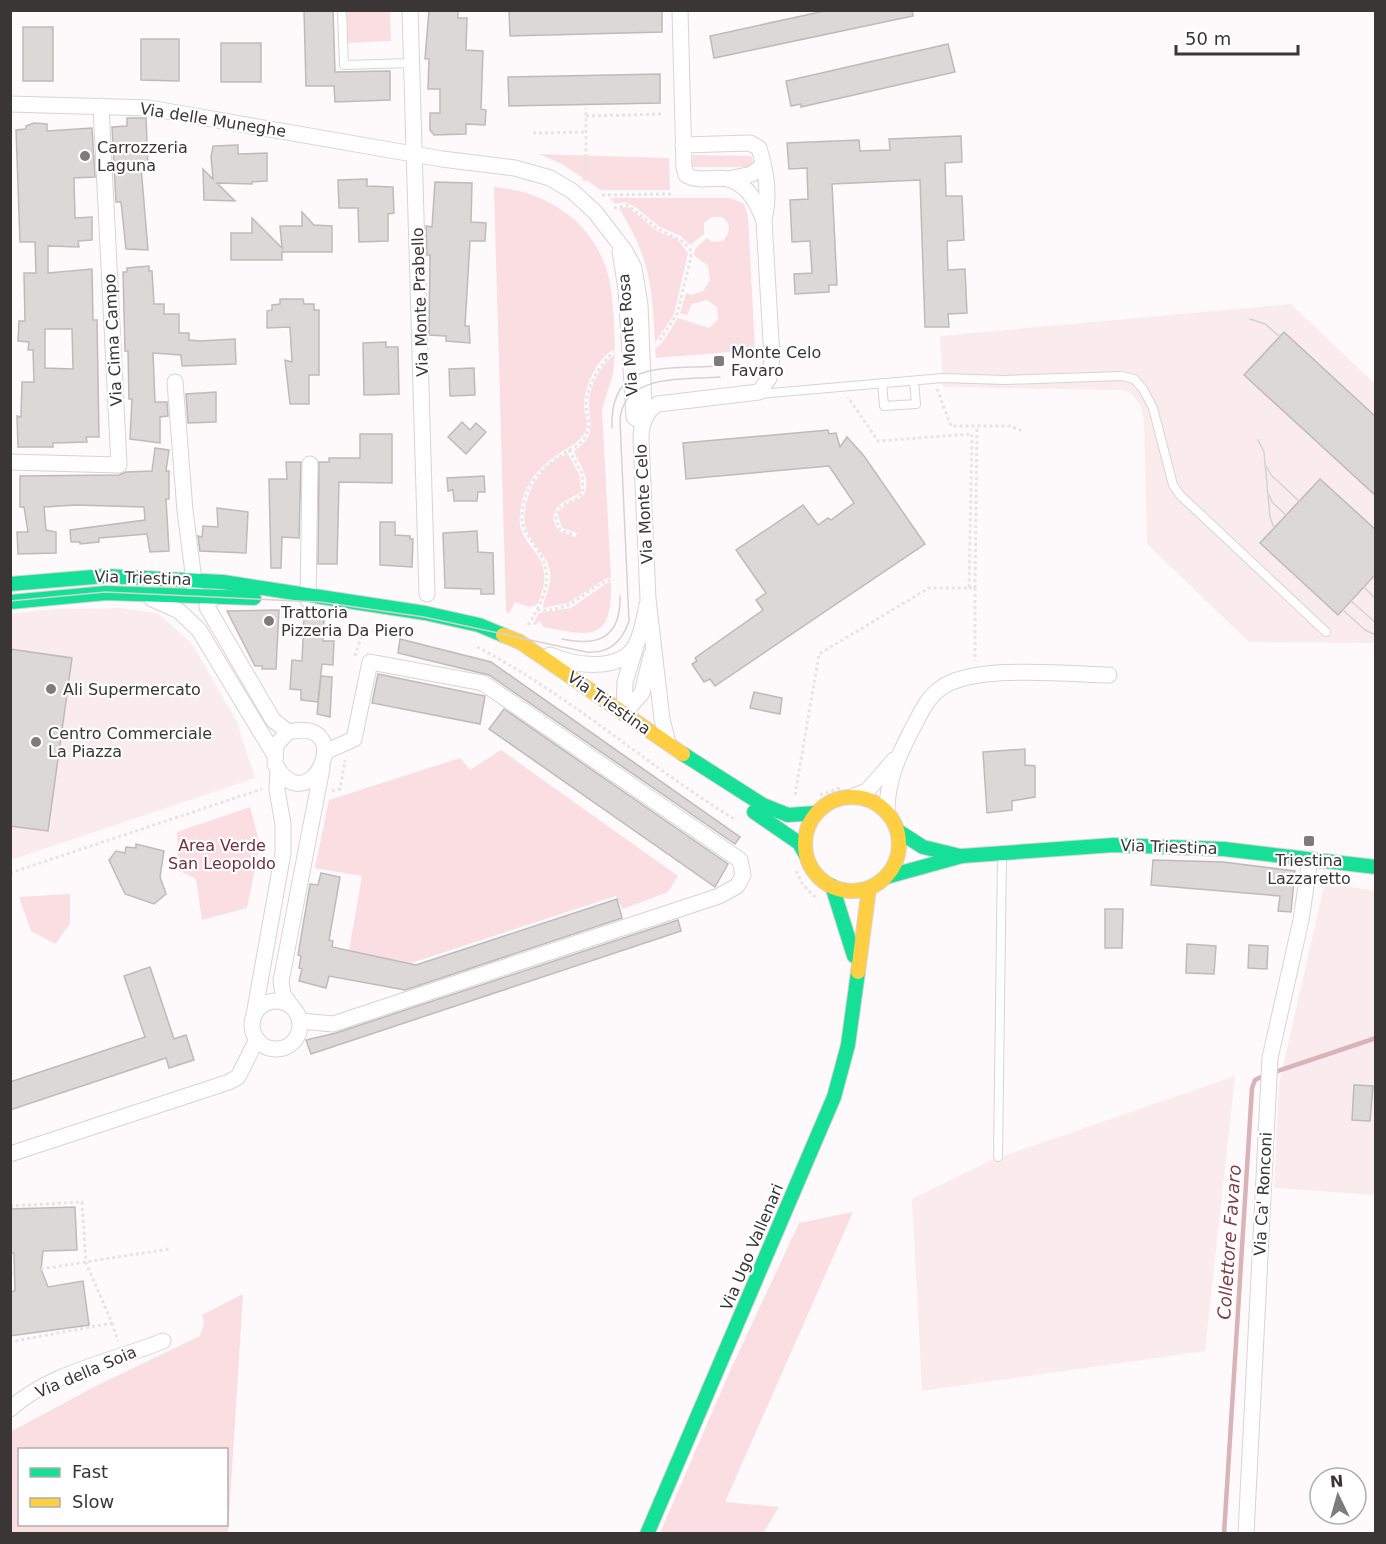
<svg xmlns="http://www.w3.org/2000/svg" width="1386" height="1544" font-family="'DejaVu Sans',sans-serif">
	<rect width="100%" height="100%" fill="#fef9fa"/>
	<g fill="#faecee">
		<polygon points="1291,304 1375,384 1375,643 1249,642 1147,544 1144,421 1141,407 1132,394 1124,390 943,387 940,336"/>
		<polygon points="122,608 159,614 192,644 237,722 255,778 11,860 10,614 54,609"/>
		<polygon points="1325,882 1375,891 1375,1195 1274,1188 1279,1084"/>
		<polygon points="1235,1076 1205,1351 922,1391 912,1199 989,1161"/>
	</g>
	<g fill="#fbdee1" fill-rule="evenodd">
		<polygon points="347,11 390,11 391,41 348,43"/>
		<polygon points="539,154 669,158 670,190 601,190 562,164"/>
		<polygon points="693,155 751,156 753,161 751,167 692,167"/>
		<path d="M494 187C548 191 597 224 609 279 614 302 614 326 615 349 598 357 585 384 584 403 583 415 591 422 584 434 579 442 571 446 563 451 539 466 523 484 520 513 515 553 562 550 537 605L529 607 515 602 509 614 506 611Z"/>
		<path d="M610 198H731L744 204 748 216 755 350 656 358 655 349 662 343 678 318 709 328 718 320 717 307 707 300 692 304 687 315 680 313 686 293 691 295 703 291 710 280 708 266 694 255 695 249 707 238 712 242 723 241C730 233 732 224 722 217H712L704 223V234L690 245 681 236 660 227 634 206 625 202 615 204Z"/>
		<path d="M628 207 657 231 678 240 688 253 674 314 655 343C652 284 650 259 619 208Z"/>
		<path d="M615 354 613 374 602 409 611 578 605 579 568 603 543 608C544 596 552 586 550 572 548 554 531 545 526 528 518 501 542 460 568 454L579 474 581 492 557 506 553 519 558 531 575 537 577 533 562 528 558 515C565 493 595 509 584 472 582 465 576 458 574 451 596 436 590 427 589 405 588 388 602 363 615 354Z"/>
		<path d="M607 583H611C612 643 591 636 543 627L540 621 536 625 533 624 539 613 571 608Z"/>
		<polygon points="501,750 678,876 668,892 623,909 616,896 411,963 349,951 362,876 315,868 329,800 460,758 470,770"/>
		<polygon points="250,807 260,845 247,908 202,920 196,879 178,870 177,832"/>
		<polygon points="70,894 70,924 55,944 31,931 19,897"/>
		<polygon points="853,1212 725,1502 779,1507 763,1533 660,1533 730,1371 799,1223"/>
		<path d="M243 1294 228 1533H11L12 1431 96 1386 200 1336 204 1323 202 1315ZM20 1450H226V1524H20Z"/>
	</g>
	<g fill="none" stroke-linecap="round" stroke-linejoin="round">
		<polyline stroke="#d9b3b8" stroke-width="4.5" points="1224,1534 1252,1088 1255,1080 1263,1076 1376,1038"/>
	</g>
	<g fill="#dcd8d8" stroke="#bebabb" stroke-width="1.5" fill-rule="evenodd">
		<polygon points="304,10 333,10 335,72 390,71 390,100 335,102 334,86 306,86"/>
		<polygon points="429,10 458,10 458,18 467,18 466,50 483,51 481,109 486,110 485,125 466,124 466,134 434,135 430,130 430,113 440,113 440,89 428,89 429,59 425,59"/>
		<polygon points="509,10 662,10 662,32 510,36"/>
		<polygon points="829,10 912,10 913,16 714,58 710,36"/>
		<rect x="23" y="27" width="30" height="54"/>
		<polygon points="141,39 179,39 179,81 141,80"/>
		<rect x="221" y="43" width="40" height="39"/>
		<polygon points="948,44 955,72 801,107 801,104 791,106 786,81"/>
		<polygon points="660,74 660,103 509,106 508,77"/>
		<polygon points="127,118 146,118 148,167 141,167 148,250 126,249 121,202 116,202 112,127 127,126"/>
		<path d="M34 123 47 124V131L92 128 95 177 74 178 75 218 92 217V240L78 241 79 247 48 246V273L92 269 93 320H97L99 437H86L87 442 53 443V447H18L17 416 21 417 22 382H34L33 350H28L29 342 18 341 19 321H25L24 273H36L35 242H20L16 130 26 129V126ZM45 329H72L73 369 45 368Z"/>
		<polygon points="961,136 962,162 945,163 946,196 962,196 964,240 947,241 948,270 965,269 967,313 948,314 949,327 925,327 920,180 832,184 837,285 829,285 829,292 795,294 794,274 812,273 810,241 792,242 790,200 808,199 807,168 789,169 787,143 859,140 860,151 890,150 889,139"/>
		<polygon points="238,145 238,154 267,153 267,181 252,182 252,184 217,183 235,201 204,200 203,169 213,179 211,157 213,146"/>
		<polygon points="367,179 367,186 393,187 394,213 388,214 388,241 359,242 358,208 339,208 338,180"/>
		<polygon points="435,182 472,183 471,222 486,223 485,241 470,241 465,326 469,326 470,343 446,341 446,336 429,335 430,255 427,255 426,226 432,227"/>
		<polygon points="302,212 314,225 332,226 332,252 282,252 282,260 231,260 231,233 252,233 252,218 282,248 280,226 302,226"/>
		<polygon points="149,266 149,271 152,271 154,304 164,304 164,314 179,314 179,333 189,333 189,340 200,341 235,339 236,364 182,366 181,355 153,353 155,402 167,402 168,416 160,417 160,443 130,439 132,399 129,399 128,351 125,351 123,272 127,272 127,268"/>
		<polygon points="280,299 303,299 304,304 314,304 314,310 319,310 319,375 309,375 309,404 290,404 285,360 292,362 290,327 267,328 267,311 272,310 272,305 280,304"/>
		<polygon points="1284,332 1376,417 1376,496 1244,375"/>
		<polygon points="386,342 386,347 398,347 399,394 364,395 363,343"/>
		<polygon points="474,368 475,395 450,396 449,369"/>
		<polygon points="216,392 216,422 188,423 186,394"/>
		<polygon points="462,422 470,430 476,423 486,432 466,454 448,437"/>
		<polygon points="828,430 829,434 836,433 840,447 847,437 864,456 925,544 715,686 710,679 704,682 692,664 697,661 695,658 763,610 756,600 766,593 736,550 803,505 818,525 828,518 831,520 854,503 829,466 686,479 683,443"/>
		<polygon points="360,434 392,434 392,483 339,482 337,564 318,564 319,462 329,462 329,458 360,458"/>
		<polygon points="155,448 169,450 166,471 169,471 169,499 166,499 169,551 150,552 147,534 99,538 99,542 80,544 80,542 71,542 70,530 145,520 144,507 76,505 44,507 46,530 56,532 56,553 18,554 17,532 28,532 24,507 20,507 20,476 119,475 126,472 152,471"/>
		<polygon points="286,462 301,462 299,538 282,537 281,568 271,568 269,479 287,479"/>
		<polygon points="484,476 485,492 478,492 477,501 454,501 453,490 448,491 447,478"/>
		<polygon points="1320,479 1376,530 1376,574 1338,615 1260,543"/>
		<polygon points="217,508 248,512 246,553 200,551 198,536 202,537 203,526 218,527"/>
		<polygon points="380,522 395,522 395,535 410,536 410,539 413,539 412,567 380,565"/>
		<polygon points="477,531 478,552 493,553 494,594 481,594 481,589 445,588 443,533"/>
		<polygon points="279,610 276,669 262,669 262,666 255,666 227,611"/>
		<polygon points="304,617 324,618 323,641 334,641 333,665 322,664 318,702 301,700 301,690 290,689 292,660 302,661"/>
		<polygon points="400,639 491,662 740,837 735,844 489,675 398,653"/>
		<polygon points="10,649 72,658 48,831 10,826"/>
		<polygon points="378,674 485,696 480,724 372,703"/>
		<polygon points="321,676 332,677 330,717 317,714"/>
		<polygon points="754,692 782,698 780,714 750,708"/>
		<polygon points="504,709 728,864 715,887 489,729"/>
		<polygon points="1025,749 1025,765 1035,766 1035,797 1012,801 1012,810 987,813 983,752"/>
		<polygon points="136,844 164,851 160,877 166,894 154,904 125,894 109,860 116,851 125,853 126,847 136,848"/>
		<polygon points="1153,860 1223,862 1295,871 1291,912 1278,911 1280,896 1151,885"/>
		<polygon points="321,873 340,877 329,940 333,941 332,947 416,965 617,899 622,918 405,990 329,976 326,988 299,981 302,969 299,968 301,956 298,955 310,884 318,885"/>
		<polygon points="1105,909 1123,909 1122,948 1105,948"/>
		<polygon points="678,920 681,931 311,1054 306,1040 336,1033"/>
		<polygon points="1187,944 1216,946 1214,974 1186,973"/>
		<polygon points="1249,945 1268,946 1267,969 1248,968"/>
		<polygon points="150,967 174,1039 186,1035 194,1060 169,1068 166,1058 10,1110 10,1082 145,1037 124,976"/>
		<polygon points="1354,1085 1373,1086 1370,1121 1352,1120"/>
		<polygon points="75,1207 77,1250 43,1251 41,1269 48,1287 83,1281 89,1325 10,1336 10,1292 15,1291 14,1253 10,1253 10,1209"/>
	</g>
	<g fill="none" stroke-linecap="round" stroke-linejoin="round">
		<g stroke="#d8d4d5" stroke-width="10">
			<g id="lane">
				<polyline points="342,10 344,65 410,63"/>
				<polyline points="882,383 884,406 916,404 914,381"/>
				<polyline points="758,394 943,378 1005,380 1122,376 1134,379 1143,389 1153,408 1173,485 1180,495 1326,632"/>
				<polyline points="998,1157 1002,854"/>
			</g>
		</g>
		<g stroke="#d8d4d5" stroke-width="17">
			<g id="street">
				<polyline points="410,10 427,594"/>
				<polyline points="10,104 149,108 442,159 515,168 550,178 572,191 595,212 625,251 634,268 640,305 644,408 648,412"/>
				<path d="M683 145 750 143 759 148C766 170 770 196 764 219"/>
				<polyline points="729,179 752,174 762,166"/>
				<polyline points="620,251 626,289 634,417 643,423"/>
				<polyline points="175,382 185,511 195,588"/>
				<polyline points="10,462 119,465 101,106"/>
				<path d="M214 597 208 602 207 607 273 720 288 732C360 715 309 827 275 764L276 745 288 732"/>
				<polyline points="152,599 179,611 199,630 274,754"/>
				<polyline points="308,600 310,464"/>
				<path d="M550 655C573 665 619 673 635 646 642 635 644 618 647 605"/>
				<polyline points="624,713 642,693 651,656"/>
				<polyline points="624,713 625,682 636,646"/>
				<path d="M668 743 662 719 648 599 641 439C641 425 645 411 658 404L759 392 769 378 772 358 764 221C758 204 748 184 728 179 714 176 701 183 686 175L684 167 680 10"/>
				<polyline points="854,796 867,791 894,760"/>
				<path d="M887 811C887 782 897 759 910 733 919 717 926 698 941 688 974 664 1068 674 1109 675"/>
				<circle cx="276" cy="1025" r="24"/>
				<polyline points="292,1007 283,994 281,981 322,768"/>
				<polyline points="254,1015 283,853 283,824 277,790 278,769"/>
				<polyline points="300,1021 333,1024 719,896 737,886 743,875 740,860 483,683 370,662 354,739 325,752"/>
				<polyline points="10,1154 229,1082 238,1077 257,1039"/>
				<path d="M10 1409C51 1372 114 1361 163 1341"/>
				<polyline points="1246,1534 1270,1058 1301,920 1310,859"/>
			</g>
		</g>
		<g stroke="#d8d4d5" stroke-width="16">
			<g id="fast">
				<polyline points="10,584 105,576 223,582 425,613 479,625 503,635"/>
				<polyline points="10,602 106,593 254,598"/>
				<polyline points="683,754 763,805 788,815 816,813"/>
				<polyline points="754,812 799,843 806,855"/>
				<polyline points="898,831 923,847 960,856"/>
				<polyline points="886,877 962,856 1114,845 1224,849 1376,867"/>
				<polyline points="832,886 854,956"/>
				<polyline points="647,1534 834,1097 848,1045 858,972"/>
			</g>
		</g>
		<g stroke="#d8d4d5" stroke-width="16">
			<g id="slow">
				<polyline points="503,635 520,642 683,754"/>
				<circle cx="852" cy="844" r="47"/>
				<polyline points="858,972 869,888"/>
			</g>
		</g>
		<g stroke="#e5e5e5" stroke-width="3" stroke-dasharray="3 3" stroke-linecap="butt">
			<polyline points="586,116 662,114"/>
			<polyline points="533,133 586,132"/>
			<polyline points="584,181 586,175 586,108"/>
			<polyline points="602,195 673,194"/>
			<polyline points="614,208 628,205 658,229 682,241 690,249 691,257 677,314 658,343"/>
			<polyline points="937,389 951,426 1010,426 1023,431"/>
			<polyline points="569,450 582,473 583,492 578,498 559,507 556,519 560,530 574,535"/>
			<polyline points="969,588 975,588 975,661"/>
			<polyline points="975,588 977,426"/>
			<path d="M537 610C578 613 588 582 614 580"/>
			<path d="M528 625C545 599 556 574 535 546 527 535 521 527 522 513 525 484 542 467 566 452 574 447 582 444 586 435 592 423 586 416 586 404 587 386 600 363 614 352"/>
			<path d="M477 647C570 695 647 766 736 820"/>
			<polyline points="355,656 363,631 413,632"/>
			<polyline points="332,791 340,789 345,760"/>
			<polyline points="795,795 819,654 929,588 969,588 972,434 878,441 848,397"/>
			<polyline points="820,795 842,787"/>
			<polyline points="796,871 803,885 815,897"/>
			<polyline points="10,873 262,789"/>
			<polyline points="10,1206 82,1202 86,1263 112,1323 10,1342"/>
			<polyline points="41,1269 169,1249"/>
			<polyline points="10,1273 13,1273"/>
			<polyline points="112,1323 118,1341"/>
		</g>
		<use href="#lane" stroke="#fffefe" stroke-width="8"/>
		<use href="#street" stroke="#fffefe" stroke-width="15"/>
		<use href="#fast" stroke="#16e098" stroke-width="14"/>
		<use href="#slow" stroke="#ffcf43" stroke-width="14"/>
		<g stroke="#d4d3d3" stroke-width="1.5">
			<polyline points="1250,319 1265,324 1279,336"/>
			<path d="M612 428C609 358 667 370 719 366"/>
			<polyline points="1258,440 1264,452 1270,517 1274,528"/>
			<polyline points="1266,466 1271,475 1299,501"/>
			<polyline points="1269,495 1272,502 1286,515"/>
			<polyline points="1364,587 1376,599"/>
			<path d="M10 601 105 592 320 602 424 617 586 652C608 654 622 642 629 621L620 421C622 373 685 380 720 377"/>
			<polyline points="1351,601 1376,623"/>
			<polyline points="1343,610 1365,630 1376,635"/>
			<path d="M562 639C599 647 621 637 620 596"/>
		</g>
	</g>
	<g fill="#7f7a7b" stroke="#fff" stroke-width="2">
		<circle cx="85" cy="156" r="6"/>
		<rect x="713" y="355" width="12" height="12" rx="3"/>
		<circle cx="269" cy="621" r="6"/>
		<circle cx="51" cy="689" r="6"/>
		<circle cx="36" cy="742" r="6"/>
		<rect x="1303" y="835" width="12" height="12" rx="3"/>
	</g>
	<g text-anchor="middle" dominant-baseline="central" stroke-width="4.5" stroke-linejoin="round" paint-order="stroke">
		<g font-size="16" fill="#3a3636" stroke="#fff">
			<text transform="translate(213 120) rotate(9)">Via delle Muneghe</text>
			<text transform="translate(420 302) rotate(-92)">Via Monte Prabello</text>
			<text transform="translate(628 335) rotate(-94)">Via Monte Rosa</text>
			<text transform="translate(113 340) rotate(-93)">Via Cima Campo</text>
			<text transform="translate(644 504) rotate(-93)">Via Monte Celo</text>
			<text transform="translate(143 578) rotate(2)">Via Triestina</text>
			<text transform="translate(609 703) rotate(35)">Via Triestina</text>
			<text transform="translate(1169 847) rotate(2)">Via Triestina</text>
			<text transform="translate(1263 1194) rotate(-87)">Via Ca' Ronconi</text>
			<text transform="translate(752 1247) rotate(-67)">Via Ugo Vallenari</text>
			<text transform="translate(86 1372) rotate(-23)">Via della Soia</text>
		</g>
		<g font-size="16" fill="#3a3636" stroke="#fff" text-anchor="start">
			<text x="97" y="147">Carrozzeria<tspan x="97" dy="18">Laguna</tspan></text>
			<text x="731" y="352">Monte Celo<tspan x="731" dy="18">Favaro</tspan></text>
			<text x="281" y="612">Trattoria<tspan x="281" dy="18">Pizzeria Da Piero</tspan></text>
			<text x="63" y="689">Ali Supermercato</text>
			<text x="48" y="733">Centro Commerciale<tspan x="48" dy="18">La Piazza</tspan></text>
			<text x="1309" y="860" text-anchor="middle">Triestina<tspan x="1309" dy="18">Lazzaretto</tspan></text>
		</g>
		<g font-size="16" fill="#73313d" stroke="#fff">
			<text x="222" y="845">Area Verde<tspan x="222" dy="18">San Leopoldo</tspan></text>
		</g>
		<g font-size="18" font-style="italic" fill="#803d48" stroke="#fff">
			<text transform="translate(1229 1242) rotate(-86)">Collettore Favaro</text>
		</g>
	</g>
	<rect width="1386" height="1544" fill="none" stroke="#3a3636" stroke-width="24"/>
	<rect x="18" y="1448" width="210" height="78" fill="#ffffff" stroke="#b0afaf" stroke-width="1.5"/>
	<rect x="30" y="1468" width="30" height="9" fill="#16e098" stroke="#b0afaf" stroke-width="1.5"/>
	<text x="72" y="1478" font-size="18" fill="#3a3636">Fast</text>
	<rect x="30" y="1498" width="30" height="9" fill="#ffcf43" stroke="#b0afaf" stroke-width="1.5"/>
	<text x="72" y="1508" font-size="18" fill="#3a3636">Slow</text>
	<g transform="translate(1338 1496) rotate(355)"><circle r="28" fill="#ffffff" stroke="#b0afaf" stroke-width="1.5"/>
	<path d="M0-4.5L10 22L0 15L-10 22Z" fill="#7f7a7b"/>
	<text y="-9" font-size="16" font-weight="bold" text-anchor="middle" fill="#3a3636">N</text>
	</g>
	<path d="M1176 45v9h122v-9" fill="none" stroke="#3a3636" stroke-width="3"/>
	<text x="1185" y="45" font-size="18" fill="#3a3636" stroke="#ffffff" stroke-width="4.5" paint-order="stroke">50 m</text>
</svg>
